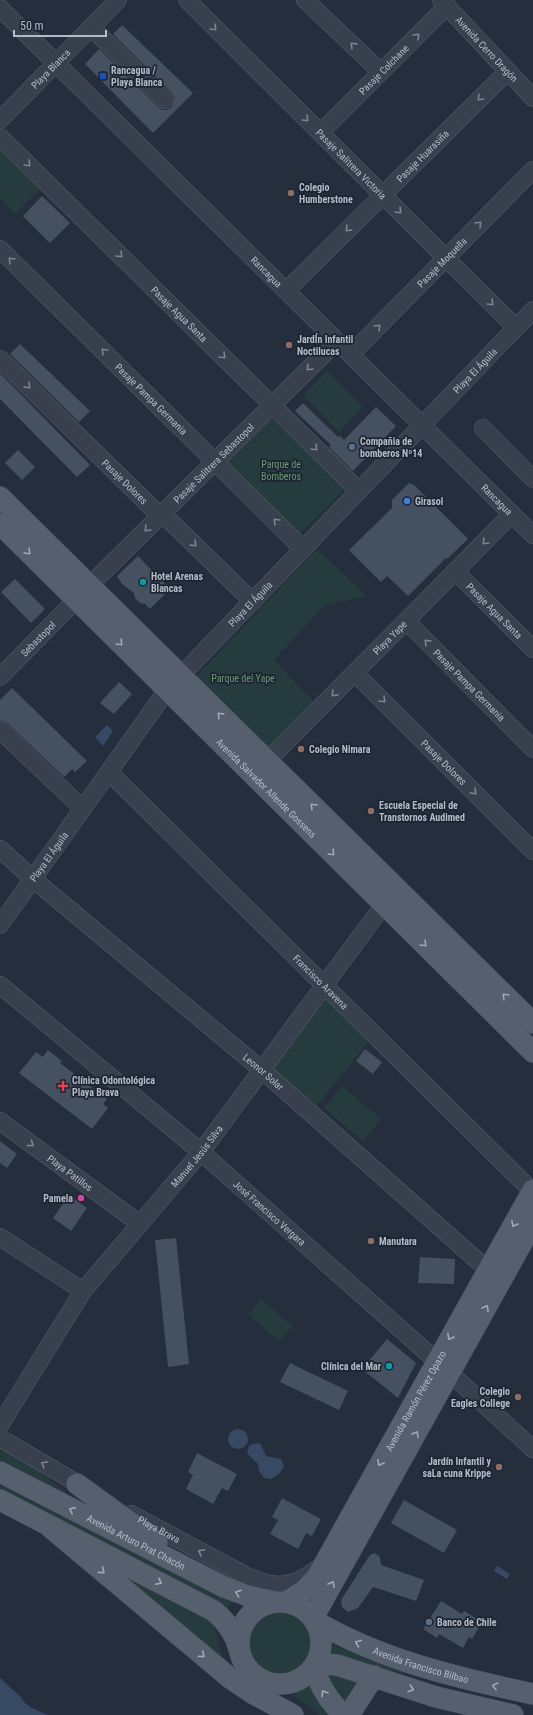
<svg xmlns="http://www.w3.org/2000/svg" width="533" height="1715" font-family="'Roboto Condensed',sans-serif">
	<rect width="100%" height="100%" fill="#242e3c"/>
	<g fill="#263b3d">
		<polygon points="0,150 40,189 15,214 0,199"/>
		<polygon points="327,371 363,407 339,432 303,395"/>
		<polygon points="268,413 345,484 344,490 299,535 225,464 225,456"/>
		<polygon points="317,549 367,596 325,605 274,660 314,702 268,754 194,679"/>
		<polygon points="325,994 370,1040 316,1107 271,1067"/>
		<polygon points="342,1086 381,1119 363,1141 324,1108"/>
		<polygon points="261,1299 293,1326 279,1341 248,1314"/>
		<polygon points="0,1449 9,1449 78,1501 0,1460"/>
		<polygon points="0,1484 236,1597 226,1610 0,1491"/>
		<polygon points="105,1565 211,1616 225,1664"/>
		<circle cx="280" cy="1643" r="35"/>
		<polygon points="329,1645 491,1692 327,1657"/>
		<polygon points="323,1670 363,1682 347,1708"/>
		<polygon points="311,1684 335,1715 320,1715 293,1695"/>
	</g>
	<g fill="#384963">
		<polygon points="107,725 113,731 103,746 95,737"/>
		<circle cx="238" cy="1439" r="10"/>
		<polygon points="260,1443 266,1456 281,1459 284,1466 280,1473 271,1479 264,1478 259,1471 258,1464 247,1453 249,1446 253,1444"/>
		<polygon points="497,1566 510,1574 507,1579 494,1571"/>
		<polygon points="0,1678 21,1697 25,1703 32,1708 48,1715 0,1715"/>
	</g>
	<g fill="#455060">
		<polygon points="122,25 193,93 153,133 85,64 99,49 158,107 162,110 167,110 172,107 175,98 172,93 113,34"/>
		<polygon points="42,196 70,223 50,243 23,216"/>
		<polygon points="20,344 90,411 79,422 10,354"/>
		<polygon points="0,373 90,465 77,477 0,399"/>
		<polygon points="303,403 338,437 340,436 344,440 376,407 396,426 353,471 329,447 331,445 295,411"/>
		<polygon points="18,450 35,467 22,480 5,463"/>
		<polygon points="409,483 414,485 468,539 447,559 446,558 408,596 387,576 381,582 349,550 392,508 392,500"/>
		<polygon points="138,556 170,589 150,609 145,604 140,603 135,598 134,593 122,584 117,576"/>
		<polygon points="15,579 45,609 31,623 1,592"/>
		<polygon points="119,682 132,694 114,714 100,703"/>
		<polygon points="12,688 87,761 75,772 72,769 64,777 7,723 0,720 0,700"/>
		<polygon points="365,1049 382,1062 373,1074 356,1061"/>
		<polygon points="48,1050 62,1061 60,1063 107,1099 103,1104 108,1108 92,1129 19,1073 36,1052 43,1057"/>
		<polygon points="0,1141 17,1154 7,1168 0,1163"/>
		<polygon points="69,1195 87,1208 71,1231 53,1218"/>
		<polygon points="176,1238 189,1364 168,1367 155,1240"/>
		<polygon points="420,1257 455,1259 454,1284 418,1283"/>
		<polygon points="387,1339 416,1363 398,1398 362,1369"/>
		<polygon points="290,1363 348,1391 339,1410 280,1382"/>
		<polygon points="197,1453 237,1474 228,1491 222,1488 213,1504 186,1489 193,1475 188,1472"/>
		<polygon points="282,1498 321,1519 312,1536 306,1533 298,1549 270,1534 278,1520 272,1517"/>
		<polygon points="404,1500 457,1530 444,1553 391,1523"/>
		<polygon points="375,1553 380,1557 381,1565 424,1580 416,1601 373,1587 358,1608 348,1612 342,1607 341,1600 370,1555"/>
		<polygon points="441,1601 462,1614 464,1611 482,1622 472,1639 469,1637 463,1648 439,1634 437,1638 423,1629"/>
	</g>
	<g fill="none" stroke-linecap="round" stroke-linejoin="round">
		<g stroke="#565e6b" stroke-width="18">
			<g id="minor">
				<path id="s1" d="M187 0 516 328"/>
				<polyline points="305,0 381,72"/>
				<path id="s2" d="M441 0 533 98"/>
				<path id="s3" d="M0 8 533 535"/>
				<polyline points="91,27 165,100"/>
				<path id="s4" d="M0 120 118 0"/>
				<path id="s5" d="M320 133 447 6"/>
				<path id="s6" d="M0 137 359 491"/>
				<path id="s7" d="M0 249 303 549"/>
				<path id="s8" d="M286 291 508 71"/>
				<path id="s9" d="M351 354 533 170"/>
				<path id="s10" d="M0 359 154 510 168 519 253 602"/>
				<polyline points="483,428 533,479"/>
				<path id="s11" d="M455 571 533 649"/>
				<path id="s12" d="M89 586 337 341"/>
				<path id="s13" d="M406 621 533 749"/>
				<path id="s14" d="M355 673 533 851"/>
				<path id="s15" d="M0 677 76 600"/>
				<polyline points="0,730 83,809"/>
				<path id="s16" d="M267 761 512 514"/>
				<path id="s17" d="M109 772 532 1191"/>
				<path id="s18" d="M0 849 33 879 262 1070 488 1270"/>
				<path id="s19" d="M0 925 167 690 533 310"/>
				<path id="s20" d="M0 985 201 1152 450 1373 533 1449"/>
				<path id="s21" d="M0 1121 140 1224"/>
				<polyline points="0,1237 83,1291"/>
				<path id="s22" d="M0 1425 83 1291 201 1152 391 895"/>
				<polyline points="0,1438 87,1489"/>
				<path id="s23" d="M131 1514 245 1575C274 1589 291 1589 317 1569"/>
			</g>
		</g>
		<g stroke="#414956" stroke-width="22">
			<g id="major">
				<polyline points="0,497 533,1023"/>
				<path id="s24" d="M0 524 533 1052"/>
				<path id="s25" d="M0 1472 224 1587 248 1596 276 1602"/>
				<polyline points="77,1484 157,1542"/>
				<path d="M0 1500 214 1611C227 1622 235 1633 239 1649"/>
				<polyline points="51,1528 230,1678 252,1693 293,1715"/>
				<circle cx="280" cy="1643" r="41"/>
				<path id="s26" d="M286 1602 304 1591 317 1577 533 1190"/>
				<polyline points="313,1618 533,1223"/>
				<path id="s27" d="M315 1621C381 1660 458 1678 533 1694"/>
				<path d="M344 1715C328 1701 319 1686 314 1666L322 1664 337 1665 436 1697 513 1715"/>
				<polyline points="349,1715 374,1676"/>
			</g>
		</g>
		<use href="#minor" stroke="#38404d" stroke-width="17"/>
		<use href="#major" stroke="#565f6d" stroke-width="21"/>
	</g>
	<defs><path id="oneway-chevron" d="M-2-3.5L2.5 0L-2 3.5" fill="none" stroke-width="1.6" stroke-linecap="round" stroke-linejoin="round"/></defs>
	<g stroke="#7c8491">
		<use href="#oneway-chevron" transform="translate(214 28) rotate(45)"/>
		<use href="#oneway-chevron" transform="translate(417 36) rotate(-45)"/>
		<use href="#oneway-chevron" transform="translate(353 45) rotate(-136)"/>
		<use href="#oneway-chevron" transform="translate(480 98) rotate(135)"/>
		<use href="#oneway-chevron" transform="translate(306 119) rotate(45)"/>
		<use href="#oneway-chevron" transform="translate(28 164) rotate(45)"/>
		<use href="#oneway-chevron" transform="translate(399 211) rotate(45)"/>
		<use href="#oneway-chevron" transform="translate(479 224) rotate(-45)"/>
		<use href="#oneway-chevron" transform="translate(348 229) rotate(135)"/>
		<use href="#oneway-chevron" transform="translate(120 255) rotate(45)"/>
		<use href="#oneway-chevron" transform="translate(11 260) rotate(-135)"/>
		<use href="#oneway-chevron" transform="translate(491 303) rotate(45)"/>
		<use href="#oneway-chevron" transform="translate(378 327) rotate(-45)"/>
		<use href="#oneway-chevron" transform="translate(104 351) rotate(-135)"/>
		<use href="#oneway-chevron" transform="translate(223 356) rotate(45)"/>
		<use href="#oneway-chevron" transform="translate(309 368) rotate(135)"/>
		<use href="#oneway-chevron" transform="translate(28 386) rotate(45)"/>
		<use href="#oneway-chevron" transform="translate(315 448) rotate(45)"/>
		<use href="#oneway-chevron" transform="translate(276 521) rotate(-135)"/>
		<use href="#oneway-chevron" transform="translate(147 529) rotate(135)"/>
		<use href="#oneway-chevron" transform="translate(485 542) rotate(135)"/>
		<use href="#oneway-chevron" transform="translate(194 544) rotate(44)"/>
		<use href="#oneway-chevron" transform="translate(427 642) rotate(-135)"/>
		<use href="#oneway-chevron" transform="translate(334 694) rotate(135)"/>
		<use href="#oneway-chevron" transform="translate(383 700) rotate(45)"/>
		<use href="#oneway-chevron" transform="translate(474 792) rotate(45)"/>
		<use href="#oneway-chevron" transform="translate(31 1144) rotate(36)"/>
		<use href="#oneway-chevron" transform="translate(44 1464) rotate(-149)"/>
		<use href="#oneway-chevron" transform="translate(201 1552) rotate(-152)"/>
	</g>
	<g stroke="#a0a9b6">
		<use href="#oneway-chevron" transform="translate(28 552) rotate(45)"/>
		<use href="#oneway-chevron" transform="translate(120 643) rotate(45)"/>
		<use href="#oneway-chevron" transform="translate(220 715) rotate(-135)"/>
		<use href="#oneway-chevron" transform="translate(313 806) rotate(-135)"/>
		<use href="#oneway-chevron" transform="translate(332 853) rotate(45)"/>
		<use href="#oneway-chevron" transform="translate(424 944) rotate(45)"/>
		<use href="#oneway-chevron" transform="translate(505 996) rotate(-135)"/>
		<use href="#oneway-chevron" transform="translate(514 1224) rotate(119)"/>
		<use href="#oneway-chevron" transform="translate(486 1308) rotate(-61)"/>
		<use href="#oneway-chevron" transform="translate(450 1337) rotate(119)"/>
		<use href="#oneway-chevron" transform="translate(416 1434) rotate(-61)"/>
		<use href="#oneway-chevron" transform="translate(380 1463) rotate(119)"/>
		<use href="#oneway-chevron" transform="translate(72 1510) rotate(-153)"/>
		<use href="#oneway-chevron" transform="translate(102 1571) rotate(40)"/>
		<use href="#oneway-chevron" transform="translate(159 1582) rotate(27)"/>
		<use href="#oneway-chevron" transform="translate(332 1584) rotate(-61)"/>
		<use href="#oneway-chevron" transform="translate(238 1593) rotate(-161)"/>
		<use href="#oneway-chevron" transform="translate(358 1643) rotate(-157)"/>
		<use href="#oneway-chevron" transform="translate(202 1655) rotate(40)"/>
		<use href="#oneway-chevron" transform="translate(495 1686) rotate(-166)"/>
		<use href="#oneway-chevron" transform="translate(411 1689) rotate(18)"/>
		<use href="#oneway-chevron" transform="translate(324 1693) rotate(-122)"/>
	</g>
	<rect fill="#1a4fb4" stroke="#1d2532" stroke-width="1.5" x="99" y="72" width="8" height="8" rx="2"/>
	<g fill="#8d6e63" stroke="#1d2532" stroke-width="1.5">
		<circle cx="291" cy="193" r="4"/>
		<circle cx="289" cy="345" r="4"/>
		<circle cx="301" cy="749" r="4"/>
		<circle cx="371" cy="811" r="4"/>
		<circle cx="371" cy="1241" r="4"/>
		<circle cx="518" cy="1397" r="4"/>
		<circle cx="499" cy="1467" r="4"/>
	</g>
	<g fill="#5c6f8a" stroke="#1d2532" stroke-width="1.5">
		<circle cx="352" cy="447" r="4"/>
		<circle cx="429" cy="1622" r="4"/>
	</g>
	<circle fill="#3f7fe0" stroke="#1d2532" stroke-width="1.5" cx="407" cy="501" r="4"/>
	<g fill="#0f9aa8" stroke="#1d2532" stroke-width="1.5">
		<circle cx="143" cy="582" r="4"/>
		<circle cx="389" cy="1366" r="4"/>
	</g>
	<path fill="#e0444e" stroke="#1d2532" stroke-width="1.5" d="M61 1080h4v4h4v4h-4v4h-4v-4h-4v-4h4z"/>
	<circle fill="#d1479c" stroke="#1d2532" stroke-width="1.5" cx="81" cy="1198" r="4"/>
	<g text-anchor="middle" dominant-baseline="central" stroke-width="3.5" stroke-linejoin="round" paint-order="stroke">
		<g font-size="10" fill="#b3bbc8" stroke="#1d2532">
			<text stroke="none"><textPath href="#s2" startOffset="67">Avenida Cerro Dragón</textPath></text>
			<text stroke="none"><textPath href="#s4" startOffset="72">Playa Blanca</textPath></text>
			<text stroke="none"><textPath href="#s5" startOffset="90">Pasaje Colchane</textPath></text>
			<text stroke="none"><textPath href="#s8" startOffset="192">Pasaje Huarasiña</textPath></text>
			<text stroke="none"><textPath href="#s1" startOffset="232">Pasaje Salitrera Victoria</textPath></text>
			<text stroke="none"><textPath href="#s9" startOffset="129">Pasaje Moquella</textPath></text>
			<text stroke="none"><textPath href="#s3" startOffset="375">Rancagua</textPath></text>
			<text stroke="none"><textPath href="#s6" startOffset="252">Pasaje Agua Santa</textPath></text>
			<text stroke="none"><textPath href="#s19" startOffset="732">Playa El Águila</textPath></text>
			<text stroke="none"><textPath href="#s7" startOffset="213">Pasaje Pampa Germania</textPath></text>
			<text stroke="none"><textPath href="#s12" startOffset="175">Pasaje Salitrera Sebastopol</textPath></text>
			<text stroke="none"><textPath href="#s10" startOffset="175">Pasaje Dolores</textPath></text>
			<text stroke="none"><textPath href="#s3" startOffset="699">Rancagua</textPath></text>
			<text stroke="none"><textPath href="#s19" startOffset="408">Playa El Águila</textPath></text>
			<text stroke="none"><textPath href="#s11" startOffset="56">Pasaje Agua Santa</textPath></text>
			<text stroke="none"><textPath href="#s15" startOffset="54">Sebastopol</textPath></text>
			<text stroke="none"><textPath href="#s16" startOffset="174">Playa Yape</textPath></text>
			<text stroke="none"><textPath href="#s13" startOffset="90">Pasaje Pampa Germania</textPath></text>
			<text stroke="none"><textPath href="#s14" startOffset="126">Pasaje Dolores</textPath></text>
			<text stroke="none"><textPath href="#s24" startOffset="375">Avenida Salvador Allende Gossens</textPath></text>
			<text stroke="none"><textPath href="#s19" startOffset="84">Playa El Águila</textPath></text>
			<text stroke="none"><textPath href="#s17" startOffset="298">Francisco Aravena</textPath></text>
			<text stroke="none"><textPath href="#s18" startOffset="345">Leonor Solar</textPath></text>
			<text stroke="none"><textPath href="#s22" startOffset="334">Manuel Jesús Silva</textPath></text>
			<text stroke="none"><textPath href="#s21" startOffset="87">Playa Patillos</textPath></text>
			<text stroke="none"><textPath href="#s20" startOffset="353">José Francisco Vergara</textPath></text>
			<text stroke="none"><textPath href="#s26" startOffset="242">Avenida Ramón Pérez Opazo</textPath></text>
			<text stroke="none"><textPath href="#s23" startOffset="32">Playa Brava</textPath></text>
			<text stroke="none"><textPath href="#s25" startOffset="153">Avenida Arturo Prat Chacón</textPath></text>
			<text stroke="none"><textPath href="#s27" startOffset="115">Avenida Francisco Bilbao</textPath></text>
		</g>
		<g font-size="10" font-weight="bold" fill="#b3bbc8" stroke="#1d2532" text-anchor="start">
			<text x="111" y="70">Rancagua /<tspan x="111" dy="12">Playa Blanca</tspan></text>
			<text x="299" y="187">Colegio<tspan x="299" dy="12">Humberstone</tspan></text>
			<text x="297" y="339">JardÍn Infantil<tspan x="297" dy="12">Noctilucas</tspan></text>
			<text x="360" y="441">Compañia de<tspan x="360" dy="12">bomberos Nº14</tspan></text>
			<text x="415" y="501">Girasol</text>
			<text x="151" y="576">Hotel Arenas<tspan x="151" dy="12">Blancas</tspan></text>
			<text x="309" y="749">Colegio Nimara</text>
			<text x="379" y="805">Escuela Especial de<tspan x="379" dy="12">Transtornos Audimed</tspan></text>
			<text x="72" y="1080">Clínica Odontológica<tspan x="72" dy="12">Playa Brava</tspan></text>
			<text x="73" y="1198" text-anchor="end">Pamela</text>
			<text x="379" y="1241">Manutara</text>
			<text x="381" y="1366" text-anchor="end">Clínica del Mar</text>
			<text x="510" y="1391" text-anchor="end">Colegio<tspan x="510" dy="12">Eagles College</tspan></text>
			<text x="491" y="1461" text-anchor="end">Jardín Infantil y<tspan x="491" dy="12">saLa cuna Krippe</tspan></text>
			<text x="437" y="1622">Banco de Chile</text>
		</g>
		<g font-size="10" fill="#6b9876" stroke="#1d2532">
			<text x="281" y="464">Parque de<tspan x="281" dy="12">Bomberos</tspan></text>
			<text x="243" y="678">Parque del Yape</text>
		</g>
	</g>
	<path d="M14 30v6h92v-6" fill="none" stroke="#b3bbc8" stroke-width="2"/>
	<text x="20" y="30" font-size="12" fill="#b3bbc8" stroke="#1d2532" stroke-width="3" paint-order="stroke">50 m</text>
</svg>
